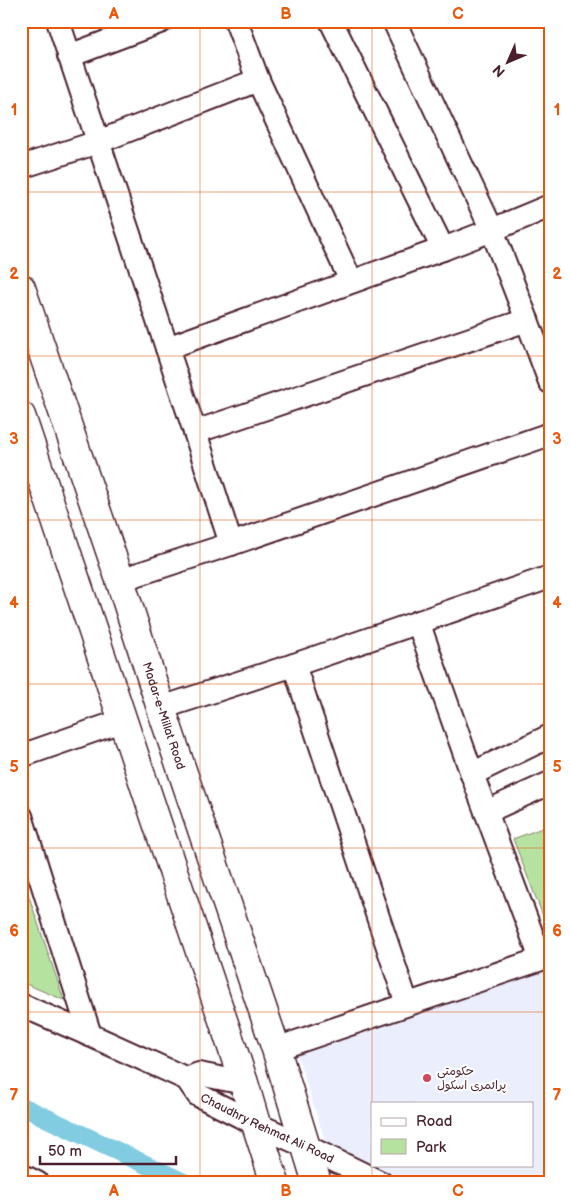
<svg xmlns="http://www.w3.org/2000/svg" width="571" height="1204" font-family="'Balsamiq Sans','Playpen Sans Arabic',sans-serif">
	<rect width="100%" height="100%" fill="#fff"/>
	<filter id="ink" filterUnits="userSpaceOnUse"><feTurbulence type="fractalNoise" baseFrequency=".02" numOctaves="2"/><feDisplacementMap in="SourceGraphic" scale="10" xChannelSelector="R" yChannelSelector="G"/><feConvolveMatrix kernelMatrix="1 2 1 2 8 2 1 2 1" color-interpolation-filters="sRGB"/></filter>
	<g filter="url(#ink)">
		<path fill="#ebeefd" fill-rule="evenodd" d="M550 967V1183H407L326 1144 297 1054ZM372 1103H532V1165H372Z"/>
		<g fill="#b6e2a0" stroke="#808066">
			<polygon points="550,825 550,934 513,839"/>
			<polygon points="21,873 64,1000 21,982"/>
		</g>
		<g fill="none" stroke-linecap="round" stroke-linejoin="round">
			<polyline stroke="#81cce1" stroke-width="19" points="21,1106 185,1183"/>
			<g stroke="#4a1f2b" stroke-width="26">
				<g id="minor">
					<polyline points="58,21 195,432 231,544"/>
					<polyline points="236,21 258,80 351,281"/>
					<polyline points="331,21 443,249"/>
					<polyline points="394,21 492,230 527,320 550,382"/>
					<polyline points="69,56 162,21"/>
					<polyline points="21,167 98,142 258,80"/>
					<polyline points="167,348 443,249 492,230 550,206"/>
					<polyline points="195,432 527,320"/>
					<polyline points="120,580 231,544 550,434"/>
					<polyline points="418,622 472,774 541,959"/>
					<polyline points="294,665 407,1004"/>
					<polyline points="161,708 294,665 550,577"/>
					<polyline points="21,756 124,720"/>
					<polyline points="472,774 550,736"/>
					<polyline points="486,812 550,783"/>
					<polyline points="21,816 90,1035"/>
					<path id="s1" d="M21 1005 90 1035 187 1079 198 1095 256 1124 305 1146 381 1183"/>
					<polyline points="276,1049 550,956"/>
					<polyline points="187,1079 199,1074 244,1083"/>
					<polyline points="21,1175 37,1183"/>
				</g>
			</g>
			<g stroke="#4a1f2b" stroke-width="31">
				<g id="major">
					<path id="s2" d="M21 288 120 580 161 708 276 1049 317 1183"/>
					<polyline points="21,416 244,1083 256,1124 275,1183"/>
				</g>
			</g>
			<use href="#minor" stroke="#fff" stroke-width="22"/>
			<use href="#major" stroke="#fff" stroke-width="28"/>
		</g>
	</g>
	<path fill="none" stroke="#e8590c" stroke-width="1" stroke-opacity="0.55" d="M200 21V1183M372 21V1183M21 192H550M21 356H550M21 520H550M21 684H550M21 848H550M21 1012H550"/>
	<circle fill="#d1495b" stroke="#fff" stroke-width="2" cx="427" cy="1078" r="5"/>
	<g text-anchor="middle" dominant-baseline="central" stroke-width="4" stroke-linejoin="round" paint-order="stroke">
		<g font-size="12" fill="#4a1f2b" stroke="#fff">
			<text stroke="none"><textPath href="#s2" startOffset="451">Madar-e-Millat Road</textPath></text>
			<text stroke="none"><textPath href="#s1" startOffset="278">Chaudhry Rehmat Ali Road</textPath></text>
		</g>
		<g font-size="12" fill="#4a1f2b" stroke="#fff" text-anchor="start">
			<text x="437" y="1071">حکومتی<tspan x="437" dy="14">پرائمری اسکول</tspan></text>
		</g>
	</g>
	<rect width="571" height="1204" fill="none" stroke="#fff" stroke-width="55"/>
	<rect x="371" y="1102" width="162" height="65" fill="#ffffff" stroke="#b7a5aa"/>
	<rect x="381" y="1118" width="25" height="8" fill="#ffffff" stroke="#b7a5aa"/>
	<text x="416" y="1126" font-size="15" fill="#4a1f2b">Road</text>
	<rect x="381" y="1139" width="25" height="15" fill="#b6e2a0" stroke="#b7a5aa"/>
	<text x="416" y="1152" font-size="15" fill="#4a1f2b">Park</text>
	<g transform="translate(508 62) rotate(225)" stroke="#ffffff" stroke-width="4" paint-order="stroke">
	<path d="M0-4L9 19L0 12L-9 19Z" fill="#4a1f2b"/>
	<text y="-8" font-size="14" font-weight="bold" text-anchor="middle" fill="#4a1f2b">N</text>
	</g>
	<path d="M40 1156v8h136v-8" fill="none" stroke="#4a1f2b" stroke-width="2.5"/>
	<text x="48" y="1156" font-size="15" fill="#4a1f2b" stroke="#ffffff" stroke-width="4" paint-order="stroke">50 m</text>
	<rect x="28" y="28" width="516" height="1148" fill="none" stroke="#e8590c" stroke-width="2"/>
	<g font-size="16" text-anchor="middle" font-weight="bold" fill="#e8590c">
		<text x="114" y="19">A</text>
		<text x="286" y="19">B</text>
		<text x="458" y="19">C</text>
		<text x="14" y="115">1</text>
		<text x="557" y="115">1</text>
		<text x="14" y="279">2</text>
		<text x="557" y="279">2</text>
		<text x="14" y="444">3</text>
		<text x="557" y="444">3</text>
		<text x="14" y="608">4</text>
		<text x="557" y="608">4</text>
		<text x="14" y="772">5</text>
		<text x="557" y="772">5</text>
		<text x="14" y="936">6</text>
		<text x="557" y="936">6</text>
		<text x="14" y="1100">7</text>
		<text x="557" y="1100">7</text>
		<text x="114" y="1196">A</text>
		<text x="286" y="1196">B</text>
		<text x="458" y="1196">C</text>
	</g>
</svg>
